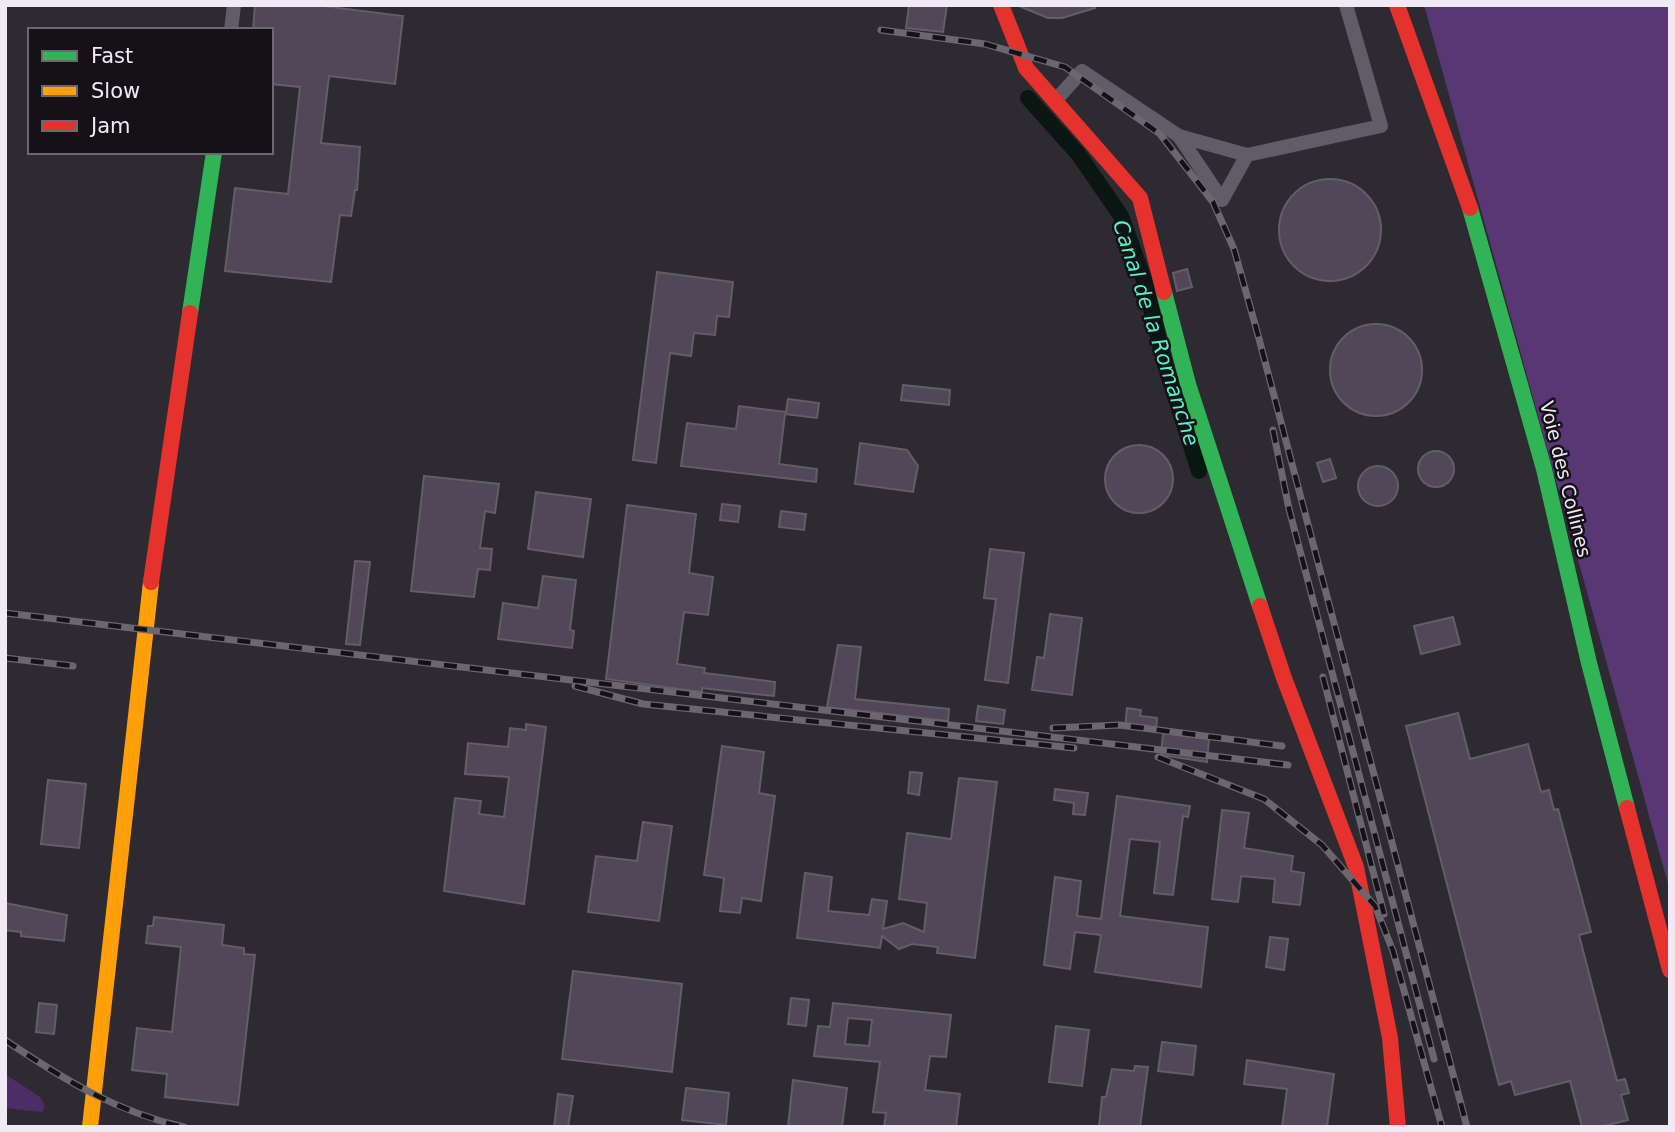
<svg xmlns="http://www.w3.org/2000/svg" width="1675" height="1132" font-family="'DejaVu Sans',sans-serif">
	<rect width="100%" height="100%" fill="#2e2a32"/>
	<polygon fill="#4d2d65" points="5,1074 40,1097 45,1106 42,1112 5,1108"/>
	<polygon fill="#593674" points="1424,5 1670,5 1670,891"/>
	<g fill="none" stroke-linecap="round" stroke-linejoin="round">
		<polyline stroke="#0a1612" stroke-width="16" points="1028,98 1079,155 1121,216 1144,280 1164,361 1199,471"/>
	</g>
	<g fill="#514758" stroke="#625e65" stroke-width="2" fill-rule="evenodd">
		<polygon points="255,5 315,5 403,16 395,84 329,76 321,143 360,147 357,190 355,190 351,216 340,215 331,282 225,271 235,188 288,194 300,87 271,84 271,30 253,30"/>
		<polygon points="909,5 947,5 943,32 906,28"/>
		<polygon points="1094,5 1095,8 1062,18 1048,18 1019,6"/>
		<circle cx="1330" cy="230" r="51"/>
		<polygon points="1187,269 1192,287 1177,291 1173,273"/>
		<polygon points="657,272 733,282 729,317 717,316 715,335 694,333 691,356 670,353 656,463 633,460"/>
		<circle cx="1376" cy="370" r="46"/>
		<polygon points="903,385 950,390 949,405 901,400"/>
		<polygon points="788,399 819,403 817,418 785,414 779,464 817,469 816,482 681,466 687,423 736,429 739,406 786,412"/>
		<polygon points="860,443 907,450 918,466 913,492 855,484"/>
		<circle cx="1139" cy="479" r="34"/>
		<circle cx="1436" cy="469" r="18"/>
		<polygon points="1330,459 1336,478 1323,482 1317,463"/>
		<circle cx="1378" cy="486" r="20"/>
		<polygon points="424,476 499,484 495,513 485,511 480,548 492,549 490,570 478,569 474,597 411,591"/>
		<polygon points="536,492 591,499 583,557 528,549"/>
		<polygon points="722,504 740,506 738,522 720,520"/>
		<polygon points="627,505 696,514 689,573 713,577 708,615 684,612 677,664 705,668 704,673 775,682 774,696 702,688 702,692 606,679"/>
		<polygon points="781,511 806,514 804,530 779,527"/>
		<polygon points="990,549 1024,553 1008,683 985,680 996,599 984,598"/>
		<polygon points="355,561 370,562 360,645 346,644"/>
		<polygon points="543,576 576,580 570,630 574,631 572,648 498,639 503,603 538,608"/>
		<polygon points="1050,614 1082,618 1072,695 1032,690 1037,657 1044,658"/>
		<polygon points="1453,617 1460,644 1421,654 1414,626"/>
		<polygon points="838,645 861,647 855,699 949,709 948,721 827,707"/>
		<polygon points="978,706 1005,710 1003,724 976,721"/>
		<polygon points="1127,708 1141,710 1140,716 1157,718 1156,731 1125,728"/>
		<polygon points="1458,713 1470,759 1528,744 1541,792 1549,790 1554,810 1558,809 1591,932 1579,935 1617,1081 1625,1079 1629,1093 1621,1095 1628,1120 1600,1127 1582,1127 1570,1081 1515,1095 1511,1081 1499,1085 1406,726"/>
		<polygon points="526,724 546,727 524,904 444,891 455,798 481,801 479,814 504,817 509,777 465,774 468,743 508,747 510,728 526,730"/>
		<polygon points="1163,733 1209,739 1207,762 1161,755"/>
		<polygon points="722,746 764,752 759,793 775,796 761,901 742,898 740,913 720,911 724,878 704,875"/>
		<polygon points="910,772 922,773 919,795 908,793"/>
		<polygon points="959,778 997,782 975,958 937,953 938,947 912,944 899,949 882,936 880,948 797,938 805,873 832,877 828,911 869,915 872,899 887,901 883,929 903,923 924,932 927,903 899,899 907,833 951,839"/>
		<polygon points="48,780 86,784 79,848 41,844"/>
		<polygon points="1055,789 1088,793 1085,815 1073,814 1074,803 1054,800"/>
		<polygon points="1117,796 1190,806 1188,817 1183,816 1173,895 1154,893 1160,842 1130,839 1120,916 1208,927 1201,987 1095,972 1101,935 1075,932 1070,969 1044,965 1055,877 1081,881 1077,916 1101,919"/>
		<polygon points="1222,810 1249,813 1244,848 1293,856 1291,871 1304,873 1300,905 1273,902 1275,879 1241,876 1238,902 1212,899"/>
		<polygon points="643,822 672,826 659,921 588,912 596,856 637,861"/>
		<polygon points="5,903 67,915 64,941 21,936 21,932 5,930"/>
		<polygon points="154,917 224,925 222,945 244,948 244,954 255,955 238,1105 165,1097 167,1074 132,1070 137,1028 172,1032 181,947 146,943 148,926 153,926"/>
		<polygon points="1270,937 1288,939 1284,970 1266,967"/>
		<polygon points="573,971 682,984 672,1072 562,1059"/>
		<polygon points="791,998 809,1000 806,1026 788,1024"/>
		<polygon points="39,1003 57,1005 54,1034 36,1032"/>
		<path d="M833 1003 951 1015 946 1057 930 1056 925 1090 960 1094 956 1127H884L886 1113 873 1112 880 1062 814 1056 818 1026 830 1027ZM848 1018 872 1020 869 1046 845 1044Z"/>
		<polygon points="1056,1026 1089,1030 1082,1086 1049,1082"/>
		<polygon points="1162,1042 1196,1046 1193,1075 1158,1071"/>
		<polygon points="1247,1060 1334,1074 1327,1127 1282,1127 1287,1089 1244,1084"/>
		<polygon points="1135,1066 1148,1067 1140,1127 1099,1127 1102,1097 1106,1097 1112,1069 1134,1071"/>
		<polygon points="793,1080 847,1088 842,1127 788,1127"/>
		<polygon points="686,1088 729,1093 726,1125 682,1120"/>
		<polygon points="558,1094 573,1096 568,1127 554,1127"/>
	</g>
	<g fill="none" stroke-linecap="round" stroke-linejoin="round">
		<g stroke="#625c68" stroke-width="14">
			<polyline points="231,30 234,5"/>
			<polyline points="1055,101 1082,71 1179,136 1247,155"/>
			<polyline points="1179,136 1222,200 1247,155 1381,126 1346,5"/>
		</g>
		<g stroke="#30b455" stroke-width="16">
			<polyline points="1470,208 1544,469 1589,663 1627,808"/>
			<polyline points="1164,292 1188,384 1260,606"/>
			<polyline points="190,313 214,152"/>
		</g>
		<polyline stroke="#ff9f0a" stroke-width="16" points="90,1127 151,582"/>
		<g stroke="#e5322d" stroke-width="16">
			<polyline points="1001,5 1026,68 1140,198 1164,292"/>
			<polyline points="1397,5 1470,208"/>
			<polyline points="151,582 190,313"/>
			<polyline points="1260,606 1284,678 1356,867 1390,1038 1398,1127"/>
			<polyline points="1627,808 1670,970"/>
		</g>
		<g stroke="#6b676f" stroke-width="7">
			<g id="rail">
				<polyline points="881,30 985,44 1065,67 1160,134 1213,202 1234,249 1258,335 1467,1127"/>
				<polyline points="1273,430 1289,509 1434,1059"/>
				<polyline points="5,613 1288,765"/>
				<polyline points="5,658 73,666"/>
				<polyline points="1323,677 1384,914"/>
				<polyline points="575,686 643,704 1074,748"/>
				<polyline points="1053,728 1120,725 1282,746"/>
				<polyline points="1158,757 1264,799 1322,845 1375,906 1393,951 1442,1127"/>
				<path d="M5 1040C63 1079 116 1112 184 1127"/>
			</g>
		</g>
		<use href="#rail" stroke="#141117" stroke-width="4.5" stroke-dasharray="13" stroke-linecap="butt"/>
	</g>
	<g text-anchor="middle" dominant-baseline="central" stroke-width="5" stroke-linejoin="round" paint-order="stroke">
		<g font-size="19" fill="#efeaf4" stroke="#141117">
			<text transform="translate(1566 479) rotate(76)">Voie des Collines</text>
		</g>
		<g font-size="21" font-style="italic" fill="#55f3c4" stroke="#141117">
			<text transform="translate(1156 333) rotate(72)">Canal de la Romanche</text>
		</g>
	</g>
	<rect width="1675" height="1132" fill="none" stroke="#efeaf4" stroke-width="14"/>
	<rect x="28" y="28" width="245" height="126" fill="#141117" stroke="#6c686f" stroke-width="2"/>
	<rect x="42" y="51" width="35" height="10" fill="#30b455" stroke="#6c686f" stroke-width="2"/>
	<text x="91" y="63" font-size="21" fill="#efeaf4">Fast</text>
	<rect x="42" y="86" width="35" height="10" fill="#ff9f0a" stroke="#6c686f" stroke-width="2"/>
	<text x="91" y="98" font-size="21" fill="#efeaf4">Slow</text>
	<rect x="42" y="121" width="35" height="10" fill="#e5322d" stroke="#6c686f" stroke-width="2"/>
	<text x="91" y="133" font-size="21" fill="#efeaf4">Jam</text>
</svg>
